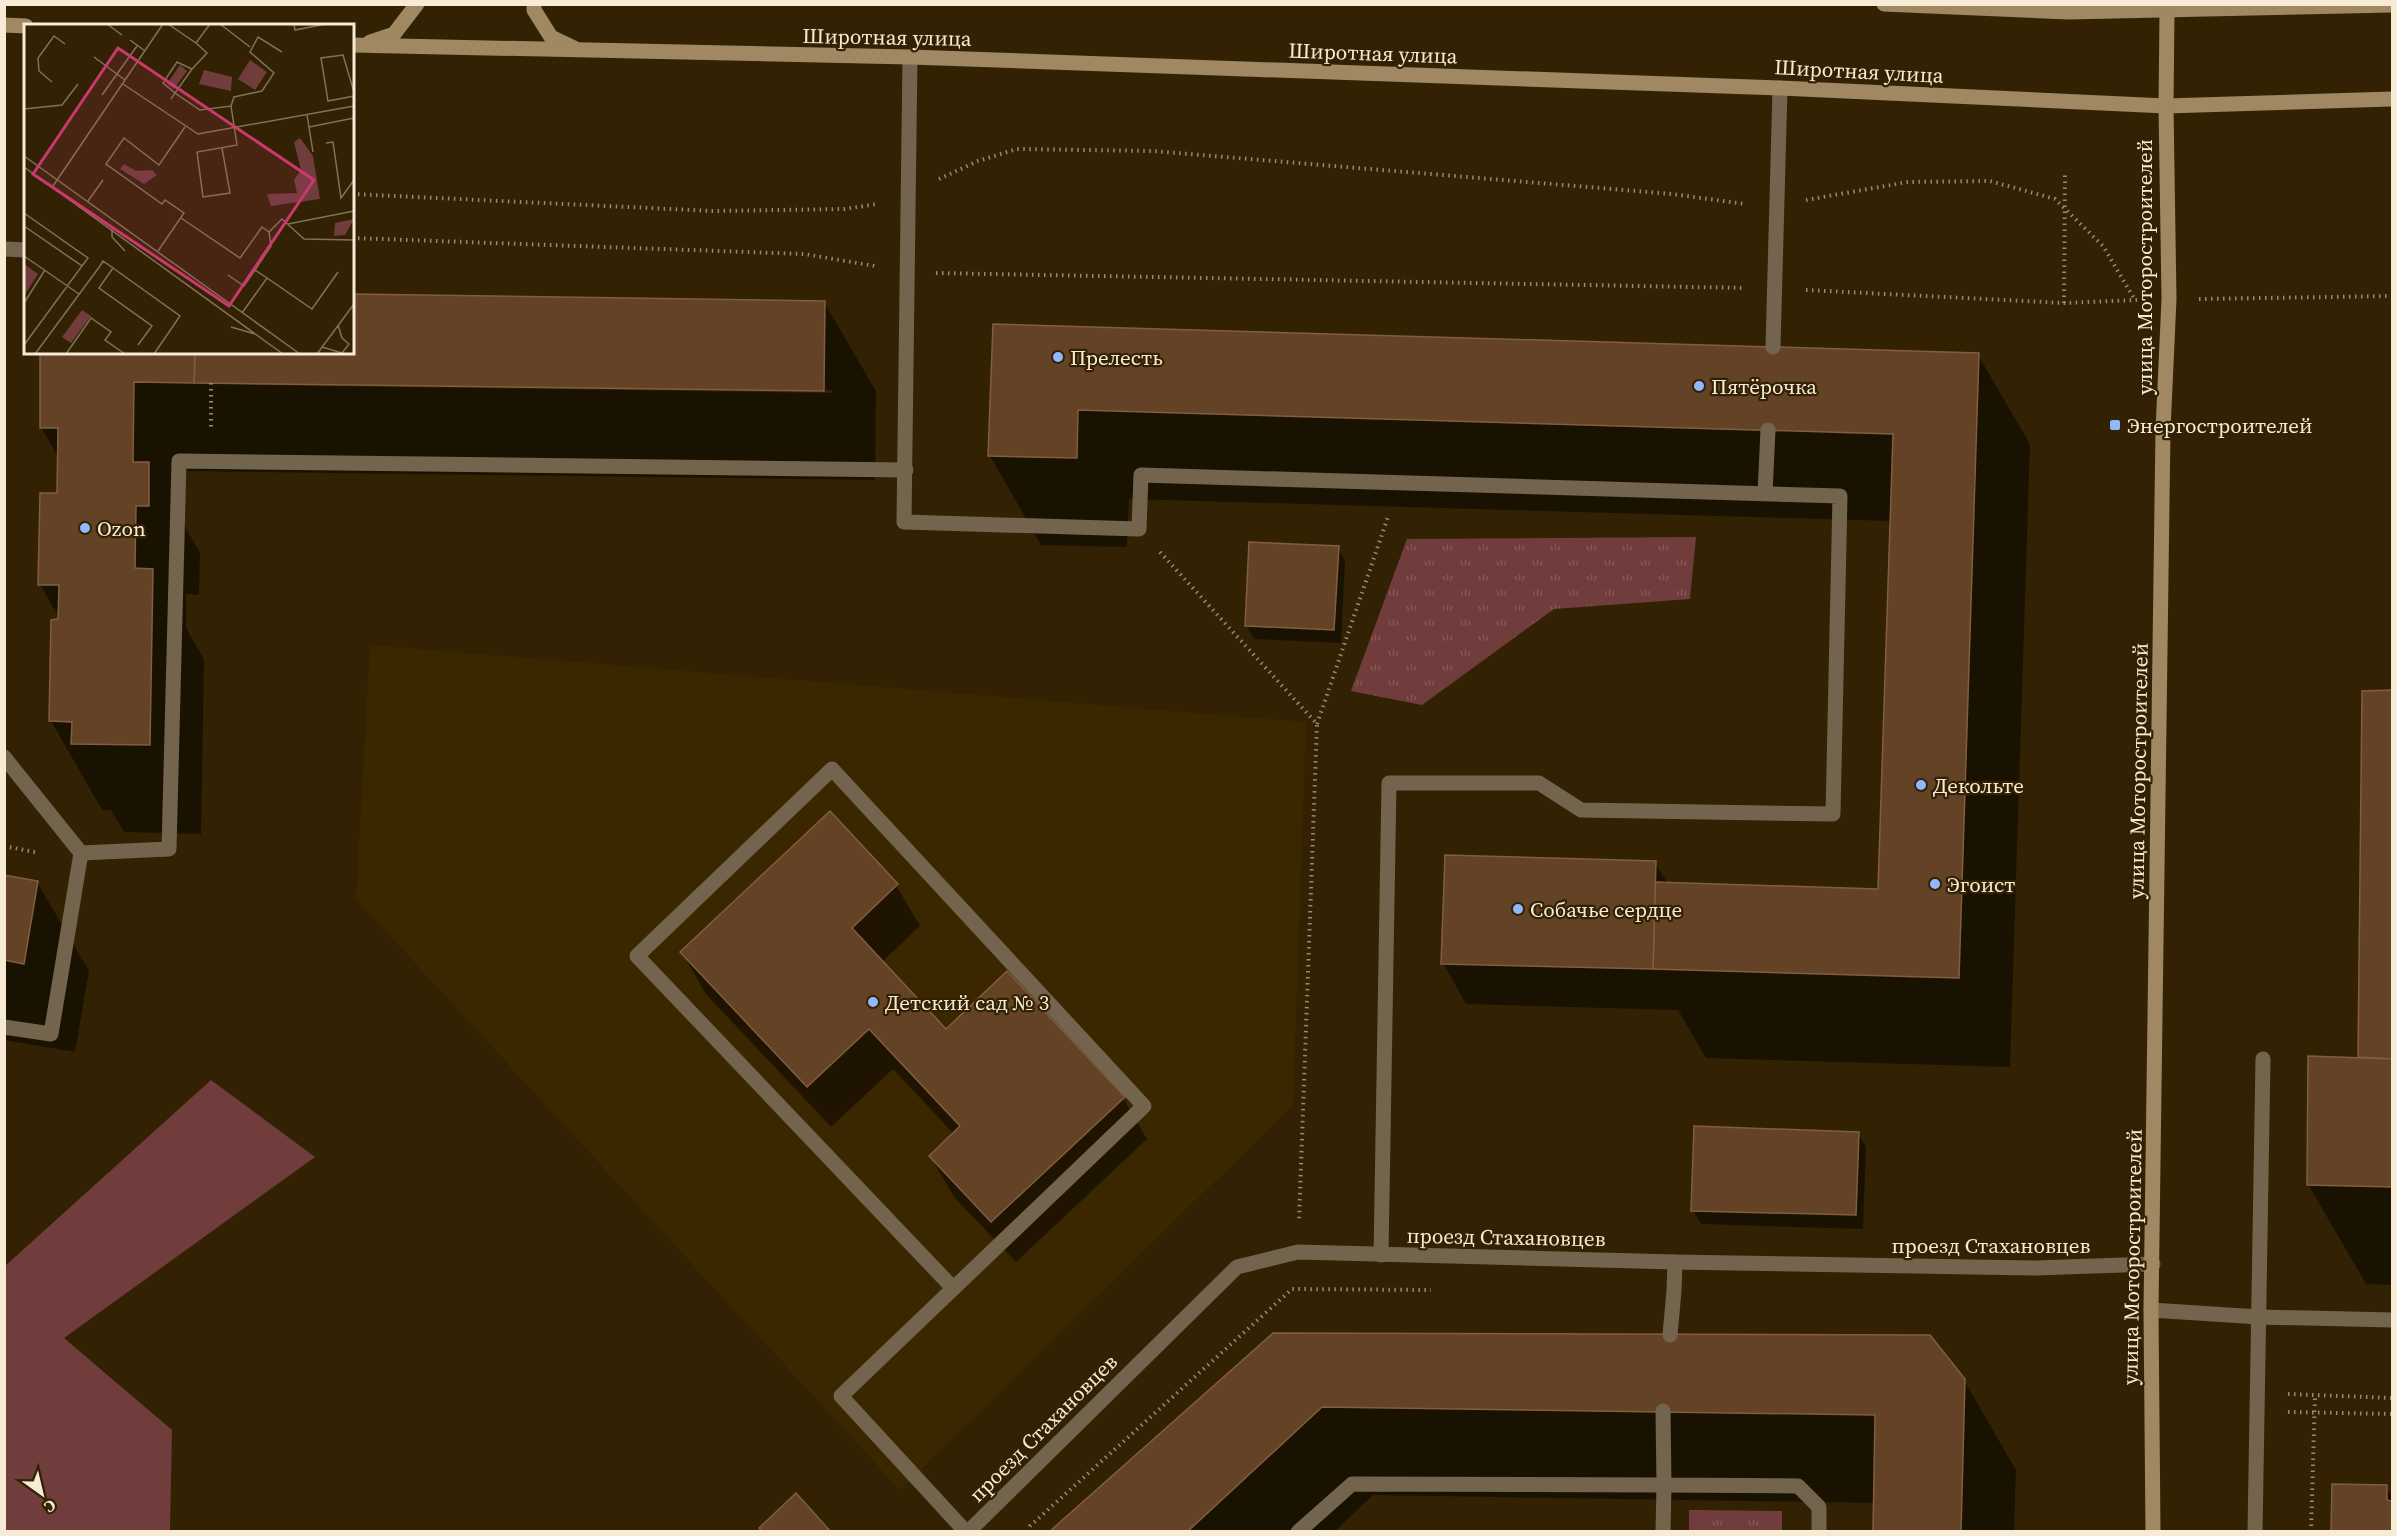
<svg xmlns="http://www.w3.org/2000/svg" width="2397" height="1536" font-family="'Source Serif 4',serif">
	<defs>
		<pattern id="park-tufts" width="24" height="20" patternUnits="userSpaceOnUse" patternTransform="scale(1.5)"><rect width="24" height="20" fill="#703c3c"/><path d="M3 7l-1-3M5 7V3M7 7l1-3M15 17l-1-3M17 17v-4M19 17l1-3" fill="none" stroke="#855857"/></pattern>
	</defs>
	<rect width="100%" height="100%" fill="#322203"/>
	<polygon fill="#3a2700" points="370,645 1306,722 1293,1105 900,1490 356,899"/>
	<polygon fill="#703c3c" points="211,1080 315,1157 64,1338 172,1430 170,1531 5,1531 5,1266"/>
	<g fill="url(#park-tufts)">
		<polygon points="1696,537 1690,599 1554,609 1422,705 1351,691 1407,539"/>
		<polygon points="1689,1510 1782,1511 1782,1531 1689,1531"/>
	</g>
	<g fill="#0007" fill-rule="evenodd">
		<path d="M824 302 876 391 875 480 185 471 184 525 200 553 199 595 186 594V628L204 659 201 834 124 832 111 810H102L51 721 59 618 40 584 59 494V459L41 427 42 352H352ZM247 382 832 390V393L247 385Z"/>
		<polygon points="994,326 1978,355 2030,444 2010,1067 1706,1058 1678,1010 1466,1004 1443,963 1655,862 1668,884 1880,891 1891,521 1129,499 1127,547 1041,545 990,456"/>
		<polygon points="1338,548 1345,561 1341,643 1254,639 1246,625"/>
		<polygon points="2392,692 2392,1285 2366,1284 2308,1184 2361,1060 2359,1056 2364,693"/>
		<polygon points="4,877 37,882 89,971 75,1052 4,1040"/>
		<polygon points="896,885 920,926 882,962 946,1031 1123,1098 1147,1139 1016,1262 954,1197 930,1156 954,1134 893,1069 831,1127 705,993 682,952"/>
		<polygon points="1858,1133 1866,1147 1863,1229 1701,1224 1693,1210"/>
		<polygon points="1274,1335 1964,1380 2016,1470 2014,1532 1874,1532 1875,1503 1373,1495 1334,1532 1051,1532"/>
		<polygon points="2386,1486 2392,1497 2392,1532 2333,1532"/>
	</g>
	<g fill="#644225" stroke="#825e41" stroke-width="1.5">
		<polygon points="352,294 825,301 824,391 194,383 195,352 352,352"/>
		<polygon points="993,324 1979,353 1959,978 1653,969 1655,882 1878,889 1893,434 1078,410 1077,458 988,456"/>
		<polygon points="40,352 195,352 194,383 134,382 133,462 149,462 149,506 136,506 135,568 153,569 150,745 71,744 72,722 49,721 51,620 58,619 59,585 38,585 40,493 57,493 58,428 40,428"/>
		<polygon points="1249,542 1339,546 1334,630 1245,626"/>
		<polygon points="2392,690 2392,1059 2358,1057 2362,691"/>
		<polygon points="830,811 898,884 852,928 946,1029 1007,971 1125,1097 991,1222 929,1156 960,1126 869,1029 807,1087 680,952"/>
		<polygon points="1445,855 1656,861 1653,969 1441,964"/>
		<polygon points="4,875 38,881 24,964 4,960"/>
		<polygon points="2308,1056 2392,1059 2392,1187 2307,1185"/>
		<polygon points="1694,1126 1859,1132 1856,1215 1691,1211"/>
		<polygon points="1273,1333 1930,1335 1965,1379 1961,1532 1873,1532 1875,1415 1322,1407 1187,1532 1049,1532"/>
		<polygon points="2332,1484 2387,1485 2387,1500 2392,1501 2392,1532 2331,1532"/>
		<polygon points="796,1493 831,1532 762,1532 759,1528"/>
	</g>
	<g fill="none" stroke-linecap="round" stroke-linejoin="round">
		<g stroke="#998a70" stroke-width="4" stroke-dasharray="1.5 4.5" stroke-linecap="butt">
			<polyline points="939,179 978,161 1017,149 1153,151 1672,194 1745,204"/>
			<polyline points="352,194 713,211 845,209 877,204"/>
			<polyline points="1806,200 1908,182 1990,181 2055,199 2103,246 2135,300"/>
			<polyline points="352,238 804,254 875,266"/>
			<polyline points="936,273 1745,288"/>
			<polyline points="1806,290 2064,303 2137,300"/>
			<polyline points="2199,299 2392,296"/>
			<polyline points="2064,303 2065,173"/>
			<polyline points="211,383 211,430"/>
			<polyline points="1160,552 1317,724 1299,1221"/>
			<polyline points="1317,724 1389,514"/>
			<polyline points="4,846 39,853"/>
			<polyline points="2288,1394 2392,1398"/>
			<polyline points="2288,1412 2392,1414"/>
			<polyline points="1028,1532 1030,1526 1292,1289 1431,1290"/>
			<polyline points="2311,1532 2315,1395"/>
		</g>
		<g stroke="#73654d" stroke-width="15">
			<polyline points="910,57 904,522 1139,529 1141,475 1840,496 1833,814 1581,810 1539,783 1389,783 1381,1255"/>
			<polyline points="4,249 26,250"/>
			<polyline points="1773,347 1780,88"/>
			<polyline points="1765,493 1768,430"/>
			<polyline points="4,757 81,853"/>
			<polyline points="4,1027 51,1034 81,853 169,849 179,461 906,470"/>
			<polyline points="953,1288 637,956 832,769 1144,1106 841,1396 966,1532"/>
			<polyline points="2151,1310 2259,1317 2392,1320"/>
			<polyline points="1670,1335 1674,1291 1675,1262"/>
			<polyline points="1663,1411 1664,1485 1798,1486 1819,1507 1819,1532"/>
			<polyline points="1298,1532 1352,1484 1664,1485 1663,1532"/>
			<polyline points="2255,1532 2263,1059"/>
		</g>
		<polyline stroke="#73654d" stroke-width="15" points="968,1532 1237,1267 1298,1252 1675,1262 2035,1268 2153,1264"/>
		<g stroke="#9f8862" stroke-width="15">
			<polyline points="534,4 534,10 551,37 574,48"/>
			<polyline points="1884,4 2069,12 2392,5"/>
			<polyline points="4,25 26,26"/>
			<polyline points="370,42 394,34 417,4"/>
			<polyline points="352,45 910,57 1780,88 2166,106 2392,99"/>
			<polyline points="2153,1532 2151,1310 2163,430 2169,299 2166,106 2167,12"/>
		</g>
	</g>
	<g fill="#8fb8fd" stroke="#322203" stroke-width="2">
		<circle cx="1058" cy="357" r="6"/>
		<circle cx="1699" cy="386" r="6"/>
		<rect x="2109" y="419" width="12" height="12" rx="3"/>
		<circle cx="85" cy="528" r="6"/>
		<circle cx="1921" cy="785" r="6"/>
		<circle cx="1935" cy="884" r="6"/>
		<circle cx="1518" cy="909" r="6"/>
		<circle cx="873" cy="1002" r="6"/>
	</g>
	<g text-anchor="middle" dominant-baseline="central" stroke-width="4.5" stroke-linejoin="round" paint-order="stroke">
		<g font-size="21" fill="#f8ebd5" stroke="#322203">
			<text transform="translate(887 37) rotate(1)">Широтная улица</text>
			<text transform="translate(1373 53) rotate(2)">Широтная улица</text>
			<text transform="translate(1859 71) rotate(3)">Широтная улица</text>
			<text transform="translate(2144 267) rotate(-90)">улица Моторостроителей</text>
			<text transform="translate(2138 771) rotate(-89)">улица Моторостроителей</text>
			<text transform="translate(1506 1237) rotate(1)">проезд Стахановцев</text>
			<text x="1991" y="1245">проезд Стахановцев</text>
			<text transform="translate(2132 1257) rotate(-89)">улица Моторостроителей</text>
			<text transform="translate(1043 1428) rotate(-45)">проезд Стахановцев</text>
		</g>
		<g font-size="21" fill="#f8ebd5" stroke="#322203" text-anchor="start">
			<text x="1070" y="357">Прелесть</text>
			<text x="1711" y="386">Пятёрочка</text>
			<text x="2127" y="425">Энергостроителей</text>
			<text x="97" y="528">Ozon</text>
			<text x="1933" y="785">Декольте</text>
			<text x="1947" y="884">Эгоист</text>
			<text x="1530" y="909">Собачье сердце</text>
			<text x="885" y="1002">Детский сад № 3</text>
		</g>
	</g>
	<g transform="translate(24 24)">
		<rect width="330" height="330" fill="#322203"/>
		<path d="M180 46 208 53 207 67 175 60ZM276 114 289 132 296 175 247 182 243 170 273 169 270 156 277 146 270 118Z" fill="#703c3c"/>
		<path d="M226 36 243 48 231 66 214 55ZM156 41 163 47 150 65 143 60ZM100 140 112 147 128 146 133 151 120 160 96 145ZM330 195 321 211 310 212 311 199ZM0 240 14 250 0 272ZM58 286 67 292 47 319 38 313Z" fill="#703c3c"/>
		<path fill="none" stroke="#817257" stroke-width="1.5" d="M83 0 98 11M144 0 172 19 186 0M196 0 226 23M270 0 271 6 302 0M106 16 121 27M70 33 101 56M168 45 151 69 176 86 207 82 213 121 173 128 179 173 206 169 198 124M28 58 15 47 14 34 30 12 41 20M99 60 174 110 330 82M330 68 319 31 297 34 304 77 330 72M78 71 113 22M147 75 151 69 139 59 153 38 168 45 183 29 172 19M207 82 210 73 238 67 250 49 226 28 234 13 258 28M0 85 38 81 54 60M283 91 289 128M285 103 330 94M302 119 309 118 317 174 330 156M0 132 276 330M0 143 259 330M29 162 139 0M64 177 79 156M0 189 64 234 58 242M157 194 216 234 238 203 245 208 258 195 280 215 330 216M264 200 330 187M0 202 58 242 0 321M88 205V213L101 227M134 227 160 189 141 176 138 180 82 140 100 114 135 141 161 103M0 232 55 270M76 242 79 237 89 244 75 264 128 302 114 321M89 244 156 292 130 330M204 251 220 262 231 246M243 254 231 246 247 222 245 208M0 279 21 246M218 289 243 254 288 285 314 248M207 303 231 310M298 323 318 329 325 320 318 314 314 301M11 330 76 242M42 330 67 294 87 308 81 316 101 330M293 330 330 280"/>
		<path fill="#ca386d" fill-opacity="0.15" stroke="#ca386d" stroke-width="3" d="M94 24 290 156 205 282 9 150Z"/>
		<rect width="330" height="330" fill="none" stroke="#f8ebd5" stroke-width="3"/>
	</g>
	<rect width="2397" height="1536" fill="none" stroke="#f8ebd5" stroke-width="12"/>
	<g transform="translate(42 1494) rotate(146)" stroke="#322203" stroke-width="4.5" paint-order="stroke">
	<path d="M0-4.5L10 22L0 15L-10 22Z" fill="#f8ebd5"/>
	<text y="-9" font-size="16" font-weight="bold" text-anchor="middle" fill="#f8ebd5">С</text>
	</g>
</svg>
